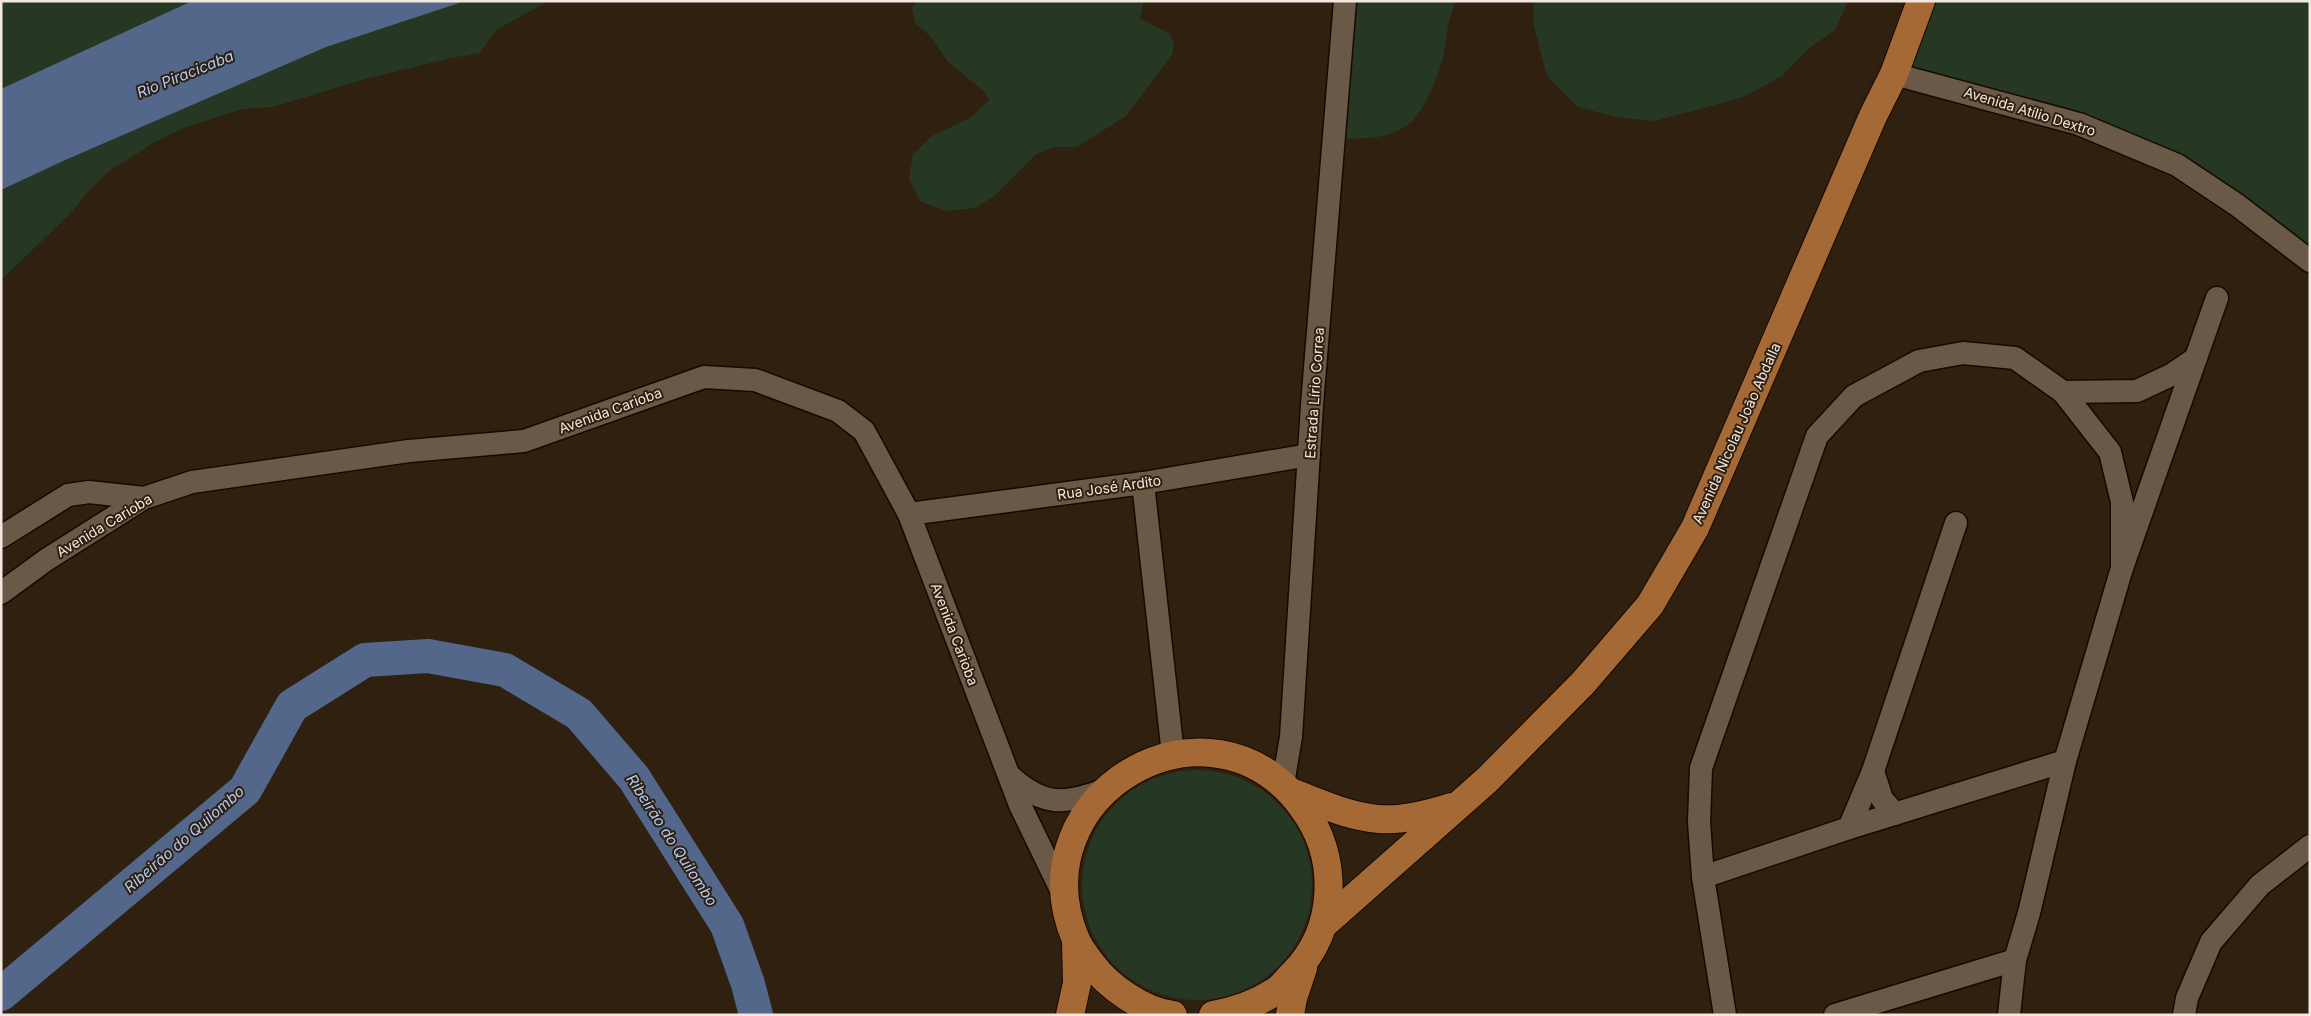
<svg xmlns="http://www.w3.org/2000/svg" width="2311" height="1016" font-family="Inter,sans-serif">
	<rect width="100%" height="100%" fill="#2f2010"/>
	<g fill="#263824">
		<polygon points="1,1 203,1 1,113"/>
		<polygon points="416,1 549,1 496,30 480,53 451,58 362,80 273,107 242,109 181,129 155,142 108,172 87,193 68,216 1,280 1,184"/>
		<polygon points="918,1 1144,1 1140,18 1170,34 1174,45 1172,55 1126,116 1077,147 1053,147 1035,155 995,195 975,208 947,211 921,202 909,179 913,154 932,136 970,118 989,100 984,91 949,63 930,36 915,23 912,7"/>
		<path d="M1340 1H1456C1446 24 1448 34 1443 57 1439 75 1425 109 1411 122 1394 138 1361 141 1339 137Z"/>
		<polygon points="1534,1 1847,1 1847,4 1835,30 1807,50 1782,76 1744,97 1655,121 1616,117 1578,107 1547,76 1533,23"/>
		<polygon points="1929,1 2310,1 2310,261 2177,165 1908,66"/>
		<circle cx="1197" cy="885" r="115"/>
	</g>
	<polygon fill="#52678a" points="192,1 465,1 326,47 63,161 1,190 1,89"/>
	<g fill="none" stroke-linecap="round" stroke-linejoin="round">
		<polyline stroke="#52678a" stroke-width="34" points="1,994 245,790 292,706 365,660 428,656 505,670 579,714 634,778 727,925 748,984 756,1015"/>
		<g stroke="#170900" stroke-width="25">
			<g id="minor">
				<polyline points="1894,74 2079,124 2177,165 2237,205 2310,261"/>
				<polyline points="2063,392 2137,391 2171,375 2196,358"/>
				<polyline points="1143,483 1173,755"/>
				<polyline points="909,514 1143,483 1309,455"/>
				<polyline points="1,537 68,495 89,492 144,498"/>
				<polyline points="1,593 46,560 144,498 192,482 409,451 524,441 704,377 755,380 838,411 864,431 909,514 1020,805 1064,896"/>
				<polyline points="1873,771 1882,799 1895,814"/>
				<path d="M1011 777C1043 806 1064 805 1104 790"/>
				<polyline points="1283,784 1291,737 1312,405 1345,1"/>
				<polyline points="1849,828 1873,771 1956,523"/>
				<polyline points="1703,877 1849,828 2065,761"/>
				<polyline points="1725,1015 1703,877 1699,822 1701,768 1817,436 1854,396 1919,361 1963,353 2015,358 2063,392 2110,452 2122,502 2122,568"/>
				<polyline points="1835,1015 2015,960"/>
				<polyline points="2009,1015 2015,960 2029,913 2065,761 2122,568 2217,298"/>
				<polyline points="2184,1015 2187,998 2211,942 2260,885 2310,846"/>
			</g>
		</g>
		<g stroke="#170900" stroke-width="30">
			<g id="major">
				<path d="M1293 793C1320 803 1349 817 1379 819 1402 821 1429 814 1451 807"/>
				<polyline points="1323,925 1487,780 1583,683 1650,605 1695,528 1873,116 1894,74 1921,1"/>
				<polyline points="1070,1015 1077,983 1076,941"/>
				<path d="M1173 1015C1144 1012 1107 986 1091 963 1086 956 1079 948 1076 940 1014 794 1211 680 1303 808 1340 858 1337 930 1293 974 1287 980 1282 987 1276 991 1256 1004 1236 1011 1213 1015"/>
				<polyline points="1290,1015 1293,998 1303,968"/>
			</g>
		</g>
		<use href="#minor" stroke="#6b5948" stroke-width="22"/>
		<use href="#major" stroke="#a56935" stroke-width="28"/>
	</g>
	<g text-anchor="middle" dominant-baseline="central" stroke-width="4" stroke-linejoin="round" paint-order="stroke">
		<g font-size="14" fill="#f3e8df" stroke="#2f2010">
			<text transform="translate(2030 111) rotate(17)">Avenida Atílio Dextro</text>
			<text transform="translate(1314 393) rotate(-86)">Estrada Lírio Correa</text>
			<text transform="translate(610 410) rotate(-20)">Avenida Carioba</text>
			<text transform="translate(1736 433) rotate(-66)">Avenida Nicolau João Abdalla</text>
			<text transform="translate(1109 487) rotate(-8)">Rua José Ardito</text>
			<text transform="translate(104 525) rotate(-31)">Avenida Carioba</text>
			<text transform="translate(955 634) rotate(69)">Avenida Carioba</text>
		</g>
		<g font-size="15" font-style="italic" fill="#b0ccfb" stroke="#2f2010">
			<text transform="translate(185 74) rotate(-22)">Rio Piracicaba</text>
			<text transform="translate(184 839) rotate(-41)">Ribeirão do Quilombo</text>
			<text transform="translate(672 840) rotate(57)">Ribeirão do Quilombo</text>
		</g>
	</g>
	<rect width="2311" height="1016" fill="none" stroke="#f3e8df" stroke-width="5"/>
</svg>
